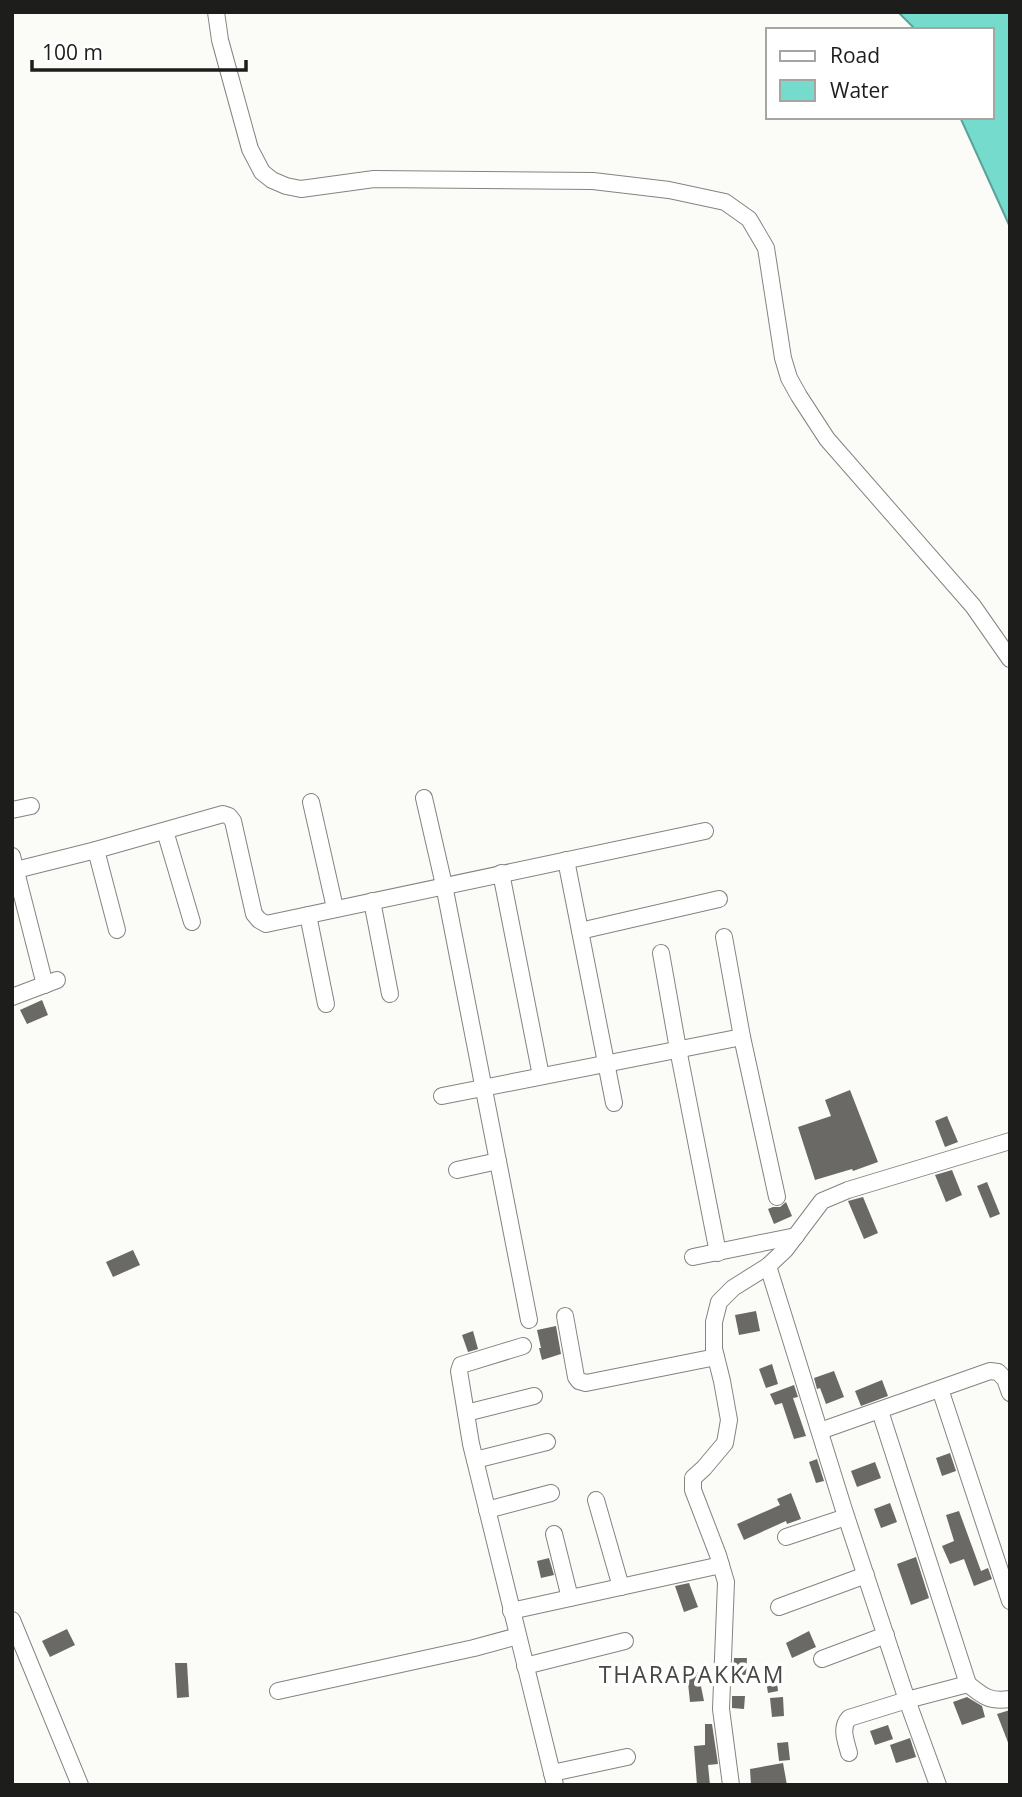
<svg xmlns="http://www.w3.org/2000/svg" width="1022" height="1797" font-family="'Open Sans',sans-serif">
	<rect width="100%" height="100%" fill="#fbfcf7"/>
	<polygon fill="#75dbcd" stroke="#5ba298" stroke-width="2" points="898,12 1010,12 1010,227 960,117 992,117 992,30 916,30"/>
	<g fill="#6b6965">
		<polygon points="42,1000 48,1015 27,1024 20,1010"/>
		<polygon points="850,1090 878,1162 853,1171 852,1169 815,1180 798,1127 831,1116 825,1100"/>
		<polygon points="947,1116 958,1142 945,1147 935,1121"/>
		<polygon points="952,1170 962,1195 946,1202 935,1175"/>
		<polygon points="987,1182 1000,1214 990,1218 977,1186"/>
		<polygon points="863,1197 878,1233 864,1239 848,1201"/>
		<polygon points="786,1202 792,1216 774,1224 768,1209 773,1207 780,1207"/>
		<polygon points="133,1250 140,1265 113,1277 106,1262"/>
		<polygon points="756,1311 760,1331 739,1335 735,1315"/>
		<polygon points="556,1326 561,1354 542,1360 539,1348 541,1348 537,1330"/>
		<polygon points="473,1331 478,1349 468,1352 462,1335"/>
		<polygon points="772,1364 778,1384 766,1388 759,1369"/>
		<polygon points="834,1371 844,1397 826,1404 820,1388 817,1389 814,1378"/>
		<polygon points="882,1380 888,1396 861,1406 855,1391"/>
		<polygon points="794,1385 798,1397 793,1398 806,1436 794,1439 782,1403 775,1405 770,1394"/>
		<polygon points="950,1453 956,1471 942,1476 936,1458"/>
		<polygon points="817,1459 824,1481 816,1483 809,1462"/>
		<polygon points="875,1462 881,1478 857,1487 851,1471"/>
		<polygon points="791,1493 801,1519 787,1524 786,1521 744,1540 737,1524 780,1505 777,1499"/>
		<polygon points="890,1503 897,1522 881,1528 874,1509"/>
		<polygon points="959,1511 981,1571 988,1568 992,1579 974,1586 964,1559 950,1564 942,1546 954,1541 946,1515"/>
		<polygon points="916,1557 929,1598 911,1605 897,1564"/>
		<polygon points="549,1558 554,1575 541,1578 537,1561"/>
		<polygon points="689,1583 698,1607 684,1612 675,1586"/>
		<polygon points="67,1629 75,1645 50,1657 42,1641"/>
		<polygon points="809,1631 816,1647 792,1658 786,1643"/>
		<polygon points="734,1658 747,1658 746,1675 733,1675"/>
		<polygon points="175,1663 187,1663 189,1697 177,1698"/>
		<polygon points="698,1672 704,1701 690,1702 687,1673"/>
		<polygon points="776,1673 778,1691 768,1693 765,1675"/>
		<polygon points="732,1696 745,1696 744,1709 732,1708"/>
		<polygon points="783,1697 784,1716 772,1717 770,1698"/>
		<polygon points="967,1697 982,1706 985,1717 962,1725 953,1702"/>
		<polygon points="1010,1710 1010,1744 1009,1745 997,1714"/>
		<polygon points="705,1724 712,1724 718,1764 708,1765 710,1785 697,1785 694,1746 705,1745"/>
		<polygon points="888,1725 893,1739 875,1745 870,1731"/>
		<polygon points="910,1738 916,1757 896,1763 890,1745"/>
		<polygon points="788,1742 790,1760 779,1761 777,1743"/>
		<polygon points="783,1763 787,1785 751,1785 750,1769"/>
	</g>
	<g fill="none" stroke-linecap="round" stroke-linejoin="round">
		<g stroke="#838480" stroke-width="18">
			<g id="minor">
				<polyline points="216,12 220,40 250,149 262,172 272,180 286,186 301,189 374,179 593,181 669,190 725,202 749,219 766,248 783,358 789,378 799,396 827,439 973,606 1010,659"/>
				<polyline points="424,798 444,885 529,1320"/>
				<polyline points="311,802 335,908"/>
				<polyline points="12,810 31,806"/>
				<polyline points="165,831 192,922"/>
				<polyline points="96,850 117,930"/>
				<polyline points="12,856 45,985"/>
				<polyline points="566,860 614,1103"/>
				<polyline points="12,871 96,850 223,814 229,816 233,821 254,914 259,920 266,924 705,831"/>
				<polyline points="501,873 541,1076"/>
				<polyline points="372,901 390,994"/>
				<polyline points="308,915 326,1004"/>
				<polyline points="580,931 719,899"/>
				<polyline points="724,937 742,1037 777,1197"/>
				<polyline points="661,953 678,1049 718,1253"/>
				<polyline points="12,997 57,980"/>
				<polyline points="442,1096 742,1037"/>
				<polyline points="457,1170 498,1161"/>
				<polyline points="693,1257 796,1236"/>
				<polyline points="768,1266 844,1510 907,1700 938,1785"/>
				<polyline points="565,1316 576,1377 579,1381 586,1383 716,1357"/>
				<polyline points="523,1346 461,1365 459,1371 471,1444 555,1785"/>
				<polyline points="940,1389 1010,1601"/>
				<polyline points="466,1413 534,1396"/>
				<polyline points="820,1431 990,1371 998,1372 1005,1379 1010,1393"/>
				<polyline points="475,1460 547,1442"/>
				<polyline points="596,1500 621,1587"/>
				<polyline points="487,1510 551,1493"/>
				<polyline points="554,1534 570,1598"/>
				<polyline points="786,1537 846,1517"/>
				<polyline points="779,1607 866,1575"/>
				<polyline points="511,1611 721,1565"/>
				<polyline points="12,1620 80,1785"/>
				<polyline points="822,1659 886,1635"/>
				<polyline points="525,1666 625,1641"/>
				<path d="M968 1684C983 1696 989 1702 1010 1699"/>
				<polyline points="278,1691 474,1648 518,1636"/>
				<path d="M849 1753C846 1741 840 1728 849 1718L907 1700 968 1684 880 1411"/>
				<polyline points="552,1773 627,1757"/>
				<polyline points="731,1785 721,1709 726,1582 718,1555 693,1490 693,1478 704,1468 725,1443 729,1420 722,1381 714,1349 714,1322 719,1302 733,1288 768,1266 785,1250 822,1201 848,1190 1010,1141"/>
			</g>
		</g>
		<use href="#minor" stroke="#fff" stroke-width="16"/>
	</g>
	<g text-anchor="middle" dominant-baseline="central" stroke-width="7" stroke-linejoin="round" paint-order="stroke">
		<g font-size="23" letter-spacing="2" fill="#474744" stroke="#fff">
			<text x="692" y="1674">THARAPAKKAM</text>
		</g>
	</g>
	<rect width="1022" height="1797" fill="none" stroke="#1d1d1b" stroke-width="28"/>
	<rect x="766" y="28" width="228" height="91" fill="#ffffff" stroke="#a5a5a4" stroke-width="2"/>
	<rect x="780" y="51" width="35" height="10" fill="#ffffff" stroke="#a5a5a4" stroke-width="2"/>
	<text x="830" y="63" font-size="21" fill="#1d1d1b">Road</text>
	<rect x="780" y="80" width="35" height="21" fill="#75dbcd" stroke="#a5a5a4" stroke-width="2"/>
	<text x="830" y="98" font-size="21" fill="#1d1d1b">Water</text>
	<path d="M32 60v10h214v-10" fill="none" stroke="#1d1d1b" stroke-width="3.5"/>
	<text x="42" y="60" font-size="21" fill="#1d1d1b" stroke="#ffffff" stroke-width="5" paint-order="stroke">100 m</text>
</svg>
